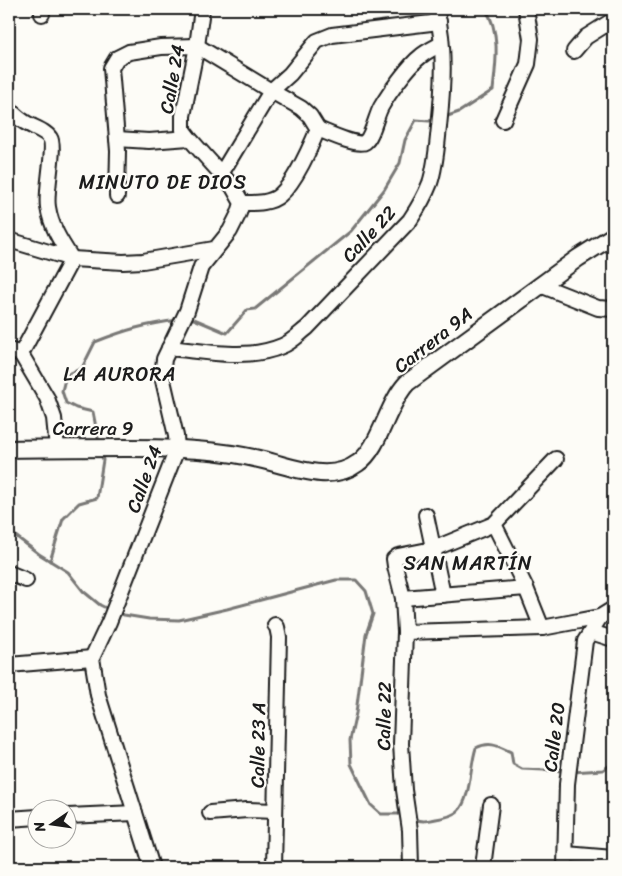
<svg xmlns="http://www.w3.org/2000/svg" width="622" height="876" font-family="Sriracha,sans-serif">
	<rect width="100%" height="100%" fill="#fdfcf7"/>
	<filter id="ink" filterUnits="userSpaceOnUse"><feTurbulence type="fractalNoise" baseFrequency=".02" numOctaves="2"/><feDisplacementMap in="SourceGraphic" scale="10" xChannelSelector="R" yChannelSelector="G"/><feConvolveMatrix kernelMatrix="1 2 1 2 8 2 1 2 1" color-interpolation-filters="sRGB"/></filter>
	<g filter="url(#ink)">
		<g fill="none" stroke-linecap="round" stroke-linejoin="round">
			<g stroke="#797876" stroke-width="3">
				<path d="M445 117 459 112 493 90C496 65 501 30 485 9"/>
				<polyline points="187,319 194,319 227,333 247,310 255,309 351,231 384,190 400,163 405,140 416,120 429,121 437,119"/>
				<path d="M99 443 93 412 76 408 66 403 62 391 66 375 82 368 95 342C125 330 146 324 179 320"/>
				<polyline points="9,531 39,554 68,572 83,591 100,605 110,610"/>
				<polyline points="50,561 63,519 79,503 97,498 103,460 101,452"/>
				<polyline points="118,613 124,615 149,619 179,620 227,609 336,580 356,580 366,591 373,614 366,634 356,713 350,740 351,764 371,805 381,814 403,814"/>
				<polyline points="572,772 603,770 613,763"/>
				<path d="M413 819C422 822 427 821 436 819 443 818 453 816 458 811 471 799 470 765 476 748 490 741 498 746 511 752L513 764 522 769 566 771"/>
			</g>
			<g stroke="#1c1c1c" stroke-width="18">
				<g id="minor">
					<polyline points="42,14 42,9"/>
					<polyline points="574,51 586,37 613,20"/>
					<path d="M9 109C13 113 18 118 23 121 31 127 45 130 50 138 56 147 45 191 48 207 51 227 61 242 72 259L21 354"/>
					<polyline points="503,120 528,64 531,39 526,9"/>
					<path d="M318 129C326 132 358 147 365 142 372 137 376 116 381 107 389 93 409 65 421 56 427 51 434 48 441 44"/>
					<polyline points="117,139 149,141 189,138"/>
					<polyline points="221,174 271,91 290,74 317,41 332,35 439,22"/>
					<path d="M117 196 118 151 111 68 117 58 129 52 161 47 197 46 271 91 301 108 310 116 318 129C310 148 296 181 280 195 270 204 254 203 242 203"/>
					<polyline points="9,240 72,259 123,262 143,261 214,249"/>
					<polyline points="540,285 598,308 613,309"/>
					<path d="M169 348C205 351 247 361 282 346 292 342 299 334 307 328L410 220C418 208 425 196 430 183 436 165 437 145 439 127 443 88 446 47 436 9"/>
					<polyline points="9,350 21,354 47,398 54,418 57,448"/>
					<polyline points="426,515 443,595"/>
					<polyline points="494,524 526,588 542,628"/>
					<polyline points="9,573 26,580"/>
					<polyline points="403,598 526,588"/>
					<polyline points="405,632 542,628 600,617 613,609"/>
					<polyline points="591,632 613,639"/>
					<polyline points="9,665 92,658"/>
					<polyline points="210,813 247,810 275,811"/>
					<polyline points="68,816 135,813"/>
					<polyline points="9,819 38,817"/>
					<polyline points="566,854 613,858"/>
					<polyline points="152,867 98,695 92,658 109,622 177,449 176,436 162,376 164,359 187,311 201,267 230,231 239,213 242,203 233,187 189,138 183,130 183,116 197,46 202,9"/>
					<polyline points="274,867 279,637 277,627 275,625"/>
					<polyline points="411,867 410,830 404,790 401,744 405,632 403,598 395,566 394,559 398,556 433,549 494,524 556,459"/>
					<polyline points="483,867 491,805"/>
					<polyline points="565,867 567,784 585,641 600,617"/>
				</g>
			</g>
			<g stroke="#1c1c1c" stroke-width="20">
				<path id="major" d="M9 449C48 448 87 448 127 448 173 448 218 449 263 460 293 467 330 484 358 463 380 448 387 404 407 383L578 258 613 236"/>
			</g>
			<use href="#minor" stroke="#fdfcf7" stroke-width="14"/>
			<use href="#major" stroke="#fdfcf7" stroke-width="16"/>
		</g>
	</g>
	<g text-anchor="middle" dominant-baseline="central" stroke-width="4.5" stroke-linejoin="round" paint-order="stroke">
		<g font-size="19" fill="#1c1c1c" stroke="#fdfcf7">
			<text transform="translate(172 79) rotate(-80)">Calle 24</text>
			<text transform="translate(369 234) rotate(-47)">Calle 22</text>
			<text transform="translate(433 340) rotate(-38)">Carrera 9A</text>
			<text x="93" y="428">Carrera 9</text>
			<text transform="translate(144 479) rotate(-70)">Calle 24</text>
			<text transform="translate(384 716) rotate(-89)">Calle 22</text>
			<text transform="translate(554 737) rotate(-83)">Calle 20</text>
			<text transform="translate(258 745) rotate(-89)">Calle 23 A</text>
		</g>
		<g font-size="20" letter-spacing="1" fill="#1c1c1c" stroke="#fdfcf7">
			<text x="163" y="182">MINUTO DE DIOS</text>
			<text x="120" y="374">LA AURORA</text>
			<text x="468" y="563">SAN MARTÍN</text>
		</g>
	</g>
	<rect width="622" height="876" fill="none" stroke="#fdfcf7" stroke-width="30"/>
	<rect x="15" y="15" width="592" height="846" fill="none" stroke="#1c1c1c" stroke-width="2" filter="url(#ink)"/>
	<g transform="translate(52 824) rotate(257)"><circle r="24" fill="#fdfcf7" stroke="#a3a29f"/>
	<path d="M0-4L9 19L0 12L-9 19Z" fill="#1c1c1c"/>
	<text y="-8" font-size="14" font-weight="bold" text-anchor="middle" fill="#1c1c1c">N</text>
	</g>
</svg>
